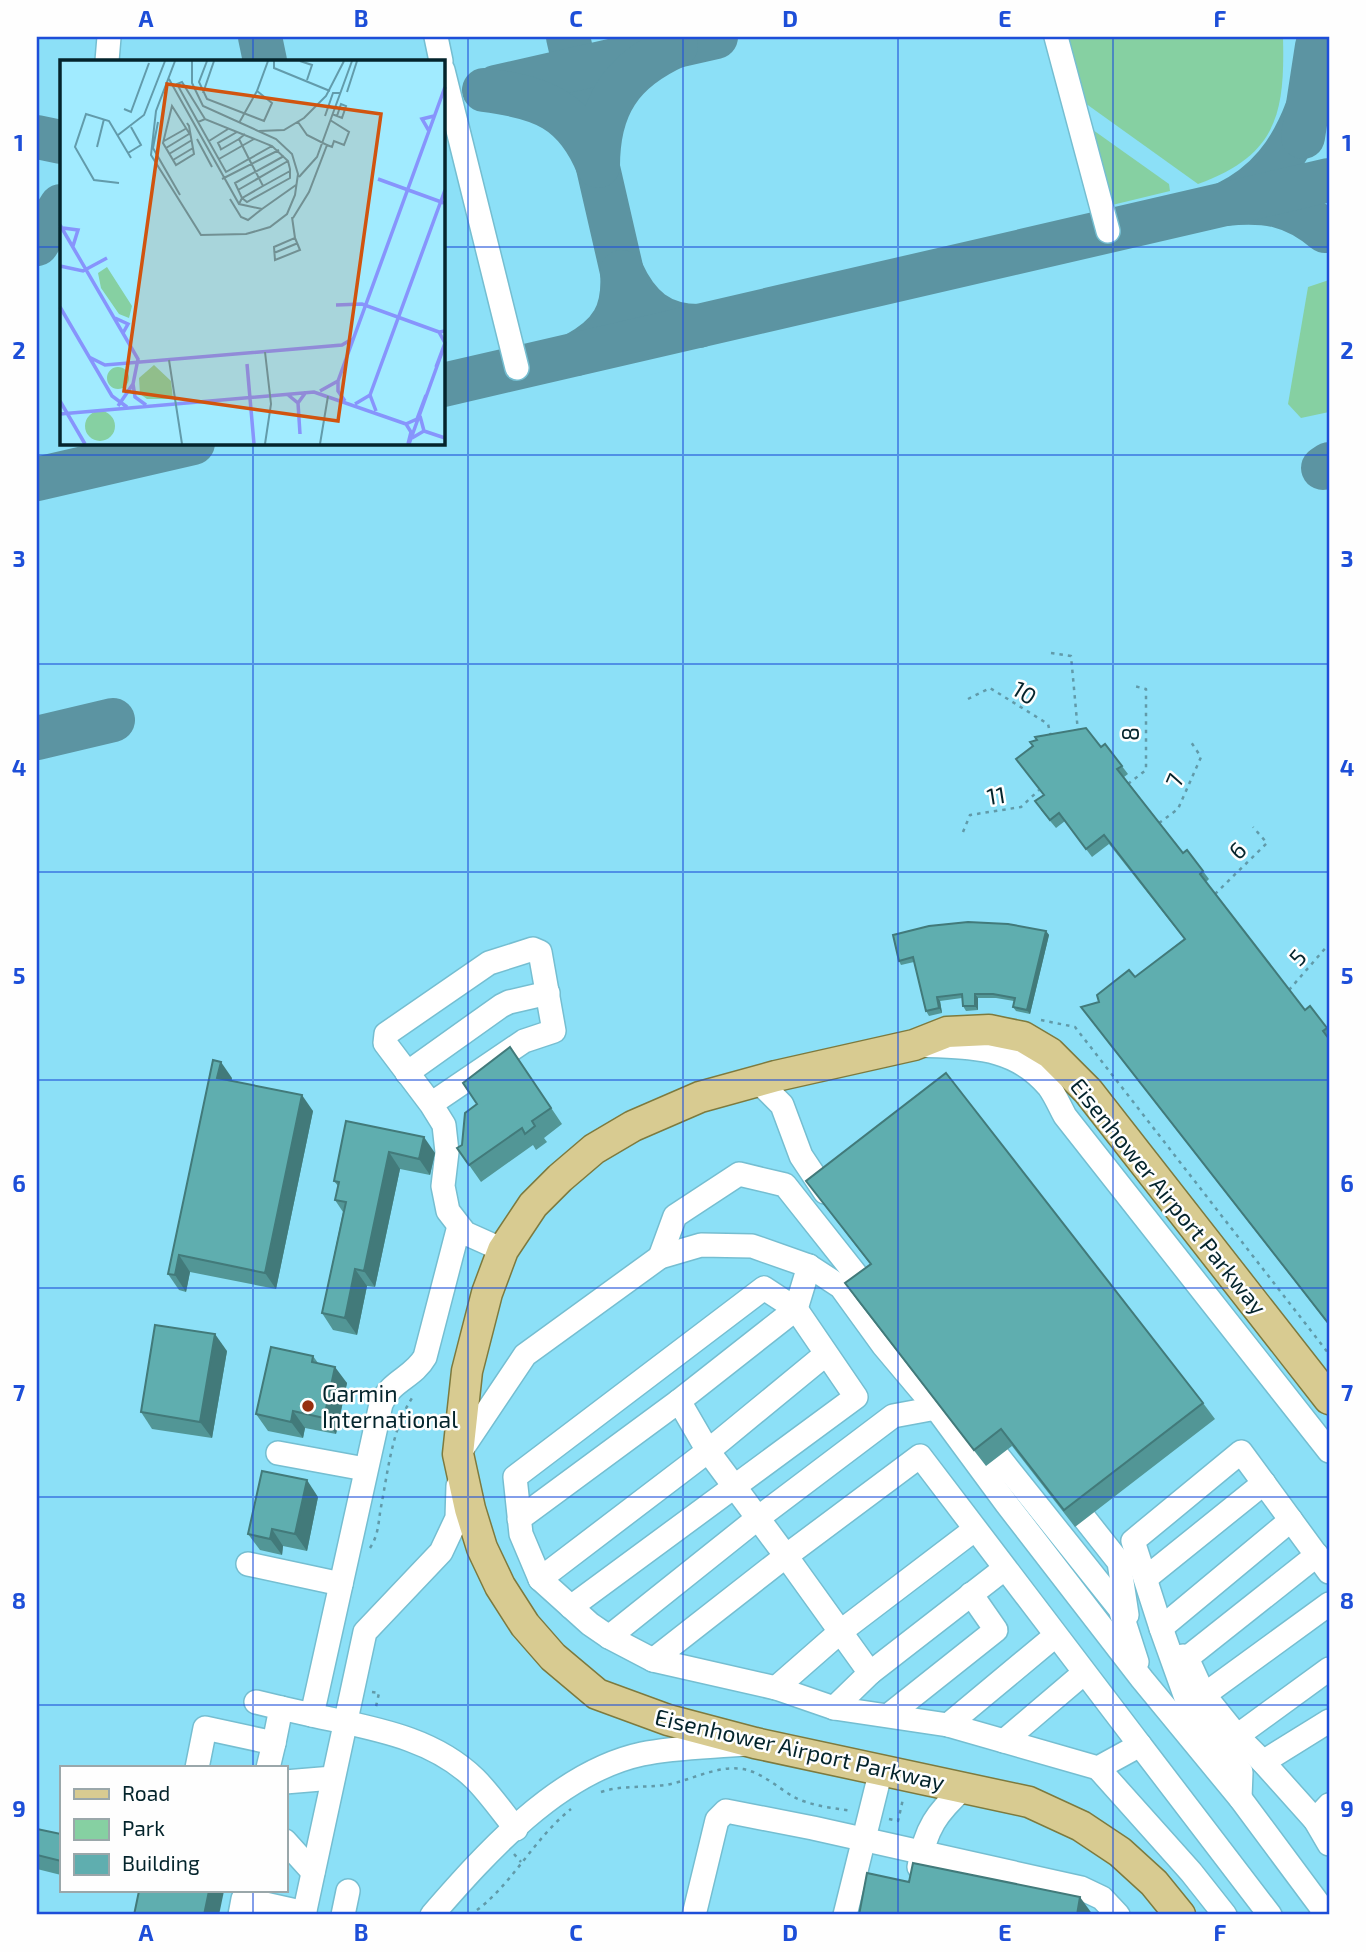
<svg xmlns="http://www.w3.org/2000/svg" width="1366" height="1952" font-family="'Exo 2',sans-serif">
	<rect width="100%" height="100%" fill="#a1ebff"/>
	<path fill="#8ce0f7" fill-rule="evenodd" d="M37 37H1329V1915H37ZM61 61H443V443H61ZM61 1768H285V1891H61Z"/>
	<g fill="#86d0a2">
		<path d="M1062 37H1283C1285 114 1277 155 1198 184L1078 98Z"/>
		<polygon points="1087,130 1093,130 1169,184 1170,191 1108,206"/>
		<polygon points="1329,280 1329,412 1301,418 1288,404 1308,287"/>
	</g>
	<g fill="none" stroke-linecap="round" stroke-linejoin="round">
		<g stroke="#5c94a2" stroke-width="44">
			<polyline points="260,37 265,61"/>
			<polyline points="568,37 622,272"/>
			<polyline points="496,87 716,37"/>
			<path d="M484 90C541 97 575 109 598 166 598 106 621 71 676 46"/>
			<path d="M1307 109C1291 152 1267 184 1225 204 1266 200 1293 204 1325 231"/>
			<polyline points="37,137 61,142"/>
			<polyline points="1303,137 1317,46"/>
			<polyline points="37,244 61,206"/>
			<path d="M576 354C611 335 625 313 622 272 638 307 660 326 699 326"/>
			<polyline points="443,385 1329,180"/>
			<polyline points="1323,468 1329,464"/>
			<polyline points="37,479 193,443"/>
			<polyline points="37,738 113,720"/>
		</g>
		<g stroke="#75bed1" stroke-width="26">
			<g id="minor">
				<polyline points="436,37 441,61"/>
				<polyline points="1056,37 1108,231"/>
				<polyline points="107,61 109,37"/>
				<polyline points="443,70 517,368"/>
				<path d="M922 1045C971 1048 1014 1045 1049 1087 1055 1095 1060 1107 1065 1116L1329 1451"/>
				<polyline points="407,1073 501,1006 509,1002 548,993"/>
				<polyline points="758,1081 782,1105 801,1156 825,1192"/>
				<polyline points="431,1104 385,1043 386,1034 489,963 533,949 540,952 554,1031 524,1041 431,1104 444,1125 447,1152 443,1186 448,1211 465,1233 503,1250"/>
				<path d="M459 1226 425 1357C413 1378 391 1380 381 1404L312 1715C369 1728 431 1736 475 1779 490 1794 503 1813 516 1829"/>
				<polyline points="660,1257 675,1216 739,1174 785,1185 869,1291"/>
				<polyline points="460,1452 525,1355 660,1257 701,1245 752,1246 809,1266 841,1287 883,1345 936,1408 1006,1503 1142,1679 1240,1798 1327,1915"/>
				<polyline points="278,1453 365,1469"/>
				<polyline points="998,1456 1120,1609 1137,1662"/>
				<polyline points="519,1519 679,1401 708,1451 786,1556 920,1456 1140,1745 1098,1768 948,1725 834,1708 776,1688 653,1660 609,1637 590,1624 540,1579 521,1534 515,1477 764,1288 796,1309 809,1266"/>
				<polyline points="1085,1519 1119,1562 1127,1615"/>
				<polyline points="248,1564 341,1584"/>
				<polyline points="1146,1578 1264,1483"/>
				<polyline points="540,1579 708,1451 826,1354"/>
				<polyline points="571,1607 856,1397 796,1309 679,1401"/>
				<polyline points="1161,1628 1291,1520"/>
				<polyline points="609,1637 758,1518 893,1416 936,1408"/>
				<polyline points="1183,1656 1187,1658 1204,1695 1237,1736 1263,1762 1315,1820 1329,1805"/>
				<polyline points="1187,1658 1317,1555"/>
				<polyline points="653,1660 786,1556 870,1673 834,1708"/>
				<polyline points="870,1673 1004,1569"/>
				<polyline points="776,1688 840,1632 974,1530"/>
				<polyline points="1204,1695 1329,1604"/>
				<polyline points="256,1702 281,1708"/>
				<polyline points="889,1715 996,1630 971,1594"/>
				<polyline points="948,1725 1055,1636"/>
				<polyline points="1237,1736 1329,1669"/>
				<polyline points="1004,1741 1084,1673"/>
				<polyline points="1140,1745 1270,1915"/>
				<polyline points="1263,1762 1329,1721"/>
				<polyline points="197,1768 205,1728 274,1743 281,1708 312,1715"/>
				<polyline points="268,1768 274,1743"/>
				<polyline points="1098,1768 1191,1872 1225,1915"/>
				<polyline points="285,1782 333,1778"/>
				<polyline points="1240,1798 1241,1772 1190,1709 1161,1628 1133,1541 1241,1452 1329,1572"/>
				<polyline points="1315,1820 1329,1844"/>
				<polyline points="285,1841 313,1872"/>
				<path d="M919 1867C925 1829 937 1812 965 1787"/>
				<polyline points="240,1915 243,1899 305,1913"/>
				<polyline points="304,1915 365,1632 441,1552 457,1518 458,1486"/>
				<polyline points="343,1915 348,1891"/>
				<path d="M432 1915C486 1853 558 1772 642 1754 675 1747 710 1747 744 1744"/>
				<polyline points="694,1915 717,1820 726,1811 813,1828 1081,1888 1102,1898 1118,1915"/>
				<polyline points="845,1915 881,1770"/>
			</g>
		</g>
		<g stroke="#7d7a3e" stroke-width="33">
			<polyline id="major" points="1180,1915 1154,1883 1120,1852 1081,1826 1029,1802 755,1743 668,1720 597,1694 553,1657 525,1625 500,1586 482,1548 470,1509 458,1454 467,1371 487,1293 503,1250 533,1205 560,1178 594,1149 633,1126 700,1097 776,1076 914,1045 947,1032 989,1030 1023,1037 1050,1053 1088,1091 1329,1399"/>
		</g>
		<g stroke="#619aa9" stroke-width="2.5" stroke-dasharray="3.5 5" stroke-linecap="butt">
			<polyline points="1051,653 1071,656 1078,732"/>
			<polyline points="968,699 990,688 1048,724 1051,737"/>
			<polyline points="1128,784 1146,770 1146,689 1134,686"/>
			<polyline points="1159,823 1178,809 1201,757 1191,742"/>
			<polyline points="963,832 970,815 1021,807 1039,790"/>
			<polyline points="1215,894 1267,843 1253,827"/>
			<polyline points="1289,990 1329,944"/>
			<polyline points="1041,1020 1075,1027 1329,1354"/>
			<path d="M370 1548C379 1534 378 1523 381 1507 388 1471 392 1429 412 1398"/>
			<polyline points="372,1692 379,1693 375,1711"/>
			<path d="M601 1792C622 1785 643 1788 665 1785 691 1781 715 1765 743 1769 763 1773 778 1788 794 1797 811 1806 833 1808 852 1811"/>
			<polyline points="889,1819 898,1821 903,1799"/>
			<polyline points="514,1854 521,1862"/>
			<path d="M470 1915C511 1888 532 1840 571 1809"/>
		</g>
		<use href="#minor" stroke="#fff" stroke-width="23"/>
		<use href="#major" stroke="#d8cb91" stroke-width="30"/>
	</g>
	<g fill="#529696">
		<polygon points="1105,744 1128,774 1124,777 1183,853 1187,850 1209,879 1206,882 1305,1010 1310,1006 1329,1032 1329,1325 1081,1007 1099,1002 1135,977 1184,939 1109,844 1092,857 1065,821 1056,828 1041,810"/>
		<polygon points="1046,931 1049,935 1030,1014 1016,1011 1013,1007 1014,1001 996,998 978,998 978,1010 966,1011 963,1006 962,998 940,1001 942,1013 929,1016 926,1011 914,962 901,965 899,961 893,935"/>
		<polygon points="510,1047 562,1124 544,1138 547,1142 536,1150 533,1145 481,1182 457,1148 462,1145 477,1104"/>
		<polygon points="232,1078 232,1081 313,1111 276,1289 190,1272 186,1292 179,1290 168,1274"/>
		<polygon points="346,1121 435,1153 430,1175 400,1169 375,1287 367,1286 357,1335 333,1330 322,1313 343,1212 335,1200 338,1186 334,1181"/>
		<polygon points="806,1181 1203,1403 1215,1419 1075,1527 1012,1446 986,1466 857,1300 845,1283 870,1264"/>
		<polygon points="227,1351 212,1438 152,1429 141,1412"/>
		<polygon points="313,1356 318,1363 347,1383 336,1434 305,1428 303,1438 268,1431 256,1414"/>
		<polygon points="318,1497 307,1551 283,1546 282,1555 260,1550 248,1534"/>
		<polygon points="37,1829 61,1834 61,1875 37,1869"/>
	</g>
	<g fill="#427a7a">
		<polygon points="1046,931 1049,935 1030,1014 1027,1010"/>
		<polygon points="975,994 978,998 978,1010 975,1006"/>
		<polygon points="937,997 940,1001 942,1013 939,1008"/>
		<polygon points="221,1062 232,1078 229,1094 217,1078"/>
		<polygon points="302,1095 313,1111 276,1289 265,1273"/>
		<polygon points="424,1137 435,1153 430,1175 419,1159"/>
		<polygon points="389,1152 400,1169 375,1287 364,1271"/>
		<polygon points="179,1255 190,1272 186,1292 175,1275"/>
		<polygon points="355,1269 367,1286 357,1335 345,1318"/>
		<polygon points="215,1334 227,1351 212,1438 200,1422"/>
		<polygon points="335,1367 347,1383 336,1434 324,1418"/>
		<polygon points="293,1411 305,1428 303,1438 291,1422"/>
		<polygon points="307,1480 318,1497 307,1551 295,1534"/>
		<polygon points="272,1529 283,1546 282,1555 270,1539"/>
		<polygon points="209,1891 224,1891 219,1915 204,1915"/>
		<polygon points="1080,1897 1093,1915 1077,1915"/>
	</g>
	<g fill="#5faeaf" stroke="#427a7a" stroke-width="2">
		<polygon points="1086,728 1101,747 1105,744 1122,766 1117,769 1183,853 1187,850 1203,871 1200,874 1305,1010 1310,1006 1327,1028 1323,1031 1329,1039 1329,1324 1081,1007 1099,1002 1097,995 1129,970 1135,977 1185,939 1104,835 1086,849 1059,813 1050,820 1035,801 1044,795 1016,759 1033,746 1030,742 1037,740 1035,737"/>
		<polygon points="968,922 1008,924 1046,931 1027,1010 1013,1007 1015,998 993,994 975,994 975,1006 963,1006 962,994 937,997 939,1008 926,1011 913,957 899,961 893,935 929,926"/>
		<polygon points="510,1047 551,1108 532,1121 535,1126 525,1134 522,1128 469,1165 457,1148 462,1145 465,1113 477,1104 463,1083"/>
		<polygon points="213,1060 221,1062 217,1078 302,1095 265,1273 179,1255 175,1275 168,1274"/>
		<polygon points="946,1073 1203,1403 1064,1510 1001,1429 974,1450 845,1283 871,1264 806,1181"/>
		<polygon points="346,1121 424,1137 419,1159 389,1152 364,1271 355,1269 345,1318 322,1313 346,1202 335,1200 339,1182 334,1181"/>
		<polygon points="155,1325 215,1334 200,1422 141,1412"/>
		<polygon points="271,1347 313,1356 312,1362 335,1367 324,1418 293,1411 291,1422 256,1414"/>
		<polygon points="262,1471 307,1480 295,1534 272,1529 270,1539 248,1534"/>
		<polygon points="37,1829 61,1834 61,1861 37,1855"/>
		<polygon points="913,1863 1080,1897 1077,1915 859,1915 867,1873 909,1882"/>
		<polygon points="139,1891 209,1891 204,1915 134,1915"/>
	</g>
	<path fill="none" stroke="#1d4ed8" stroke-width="2" stroke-opacity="0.55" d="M253 37V61M468 37V1915M683 37V1915M898 37V1915M1113 37V1915M37 247H61M443 247H1329M253 443V1768M37 455H1329M37 664H1329M37 872H1329M37 1080H1329M37 1288H1329M37 1497H1329M37 1705H1329M253 1891V1915"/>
	<circle fill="#962e0e" stroke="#fefefe" stroke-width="2.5" cx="308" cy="1406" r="7"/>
	<g text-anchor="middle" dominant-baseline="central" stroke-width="5" stroke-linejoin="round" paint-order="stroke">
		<g font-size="23" fill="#04242c" stroke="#fefefe">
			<text transform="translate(1025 692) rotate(32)">10</text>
			<text transform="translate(1130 734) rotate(-90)">8</text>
			<text transform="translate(1174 780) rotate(-67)">7</text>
			<text transform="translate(996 795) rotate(-9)">11</text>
			<text transform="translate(1237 850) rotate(-44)">6</text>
			<text transform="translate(1297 957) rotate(-49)">5</text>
			<text transform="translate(1169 1196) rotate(51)">Eisenhower Airport Parkway</text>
			<text transform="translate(800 1749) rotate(13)">Eisenhower Airport Parkway</text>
		</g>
		<g font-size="23" fill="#04242c" stroke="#fefefe" text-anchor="start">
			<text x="322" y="1393">Garmin<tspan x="322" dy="26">International</tspan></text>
		</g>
	</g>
	<g transform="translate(60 60)">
		<rect width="385" height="385" fill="#a1ebff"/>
		<path d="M47 207 72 246 69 258 59 254 41 228 38 213ZM94 305 111 321 113 339H87L80 334 79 318ZM47 318a11 11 0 1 1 22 0a11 11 0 1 1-22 0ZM25 366a15 15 0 1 1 30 0a15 15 0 1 1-30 0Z" fill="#86d0a2"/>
		<path fill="none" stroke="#8794fc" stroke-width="3.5" d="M369 71 362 59 374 56M318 119 384 143M0 165 78 299 73 324M3 168 18 170 13 186M0 206 23 211 47 198M276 245 302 244 379 272M0 247 52 336 67 347M55 258 68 264 63 273M29 297 45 305 282 285 292 279M187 304 194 384M376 307 385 283 379 272 385 271M278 321 385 27M260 331 278 321V331L285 341M227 334 238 343 246 332M310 335 385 130M0 341 25 384M238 343 240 374M295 344 310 335 316 351M58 346 73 324 75 337 86 345M0 354 254 332 346 364M364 371 385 378M352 378 364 371 360 356M348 384 351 372 346 364 357 359 366 335M349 384 385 284"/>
		<path fill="none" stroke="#629bab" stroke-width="2" d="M115 1 96 51 91 95 141 175 186 174 210 167 227 154 235 135 238 114 232 94 216 79 143 46 132 23V1M147 1 139 22 147 39 204 61 212 43 197 31 208 1M214 1V8L270 31M240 1 252 5 247 20M109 19 179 144 202 149 236 125M287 32 297 1M143 33 154 1M64 49 71 52 89 3M272 54 282 58 286 46 281 44 277 56M265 56 273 33H280M98 62 93 88 120 135M138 62 117 24 122 22 145 59M127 63 129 66 134 94 116 105 103 83 112 46 131 76M179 63 197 31M199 71 224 70 244 58 266 36 284 1M185 74 179 79 189 99 212 86M58 75 84 55 105 1M137 79 152 107M104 81 127 68M149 81 168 69M267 85 272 87 274 81 284 85 289 72 270 60M37 87 44 59M106 88 129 74M161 89 158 83 177 72M160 90 179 79M68 93 81 85 71 67M109 94 132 80M159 99 194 79M113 100 133 88M239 117 257 97 292 1M162 119 219 90M59 123 34 120 15 87 26 54 49 61 71 98M203 126 182 138 175 123 224 96M178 130 228 101M170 139 181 157 188 160 202 149M179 144 182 138 187 142 230 118V109L228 101 212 86 145 59 138 62 166 112 189 99 203 126 230 111M232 157 235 178 214 187 215 200 240 190 235 178M233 158 249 132 267 85 247 75 238 62M214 193 238 183M109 300 122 384M205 384 211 344 205 292M260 384 268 336"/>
		<path fill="#d1540f" fill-opacity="0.15" stroke="#d1540f" stroke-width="3.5" d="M107 24 321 54 278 361 64 331Z"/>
		<rect width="385" height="385" fill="none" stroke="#04242c" stroke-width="3.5"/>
	</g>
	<rect width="1366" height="1952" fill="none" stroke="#fefefe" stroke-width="77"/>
	<rect x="60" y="1766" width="228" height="126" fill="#fefefe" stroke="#9aa7aa" stroke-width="2"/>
	<rect x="74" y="1789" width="35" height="10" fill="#d8cb91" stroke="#9aa7aa" stroke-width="2"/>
	<text x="122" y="1801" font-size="21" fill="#04242c">Road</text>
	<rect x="74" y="1819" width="35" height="21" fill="#86d0a2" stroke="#9aa7aa" stroke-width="2"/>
	<text x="122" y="1836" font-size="21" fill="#04242c">Park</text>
	<rect x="74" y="1854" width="35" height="21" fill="#5faeaf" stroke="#9aa7aa" stroke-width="2"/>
	<text x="122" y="1871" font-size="21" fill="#04242c">Building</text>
	<rect x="38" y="38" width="1290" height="1875" fill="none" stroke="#1d4ed8" stroke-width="2.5"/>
	<g font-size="23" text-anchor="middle" font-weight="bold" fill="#1d4ed8">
		<text x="146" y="27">A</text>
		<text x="361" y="27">B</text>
		<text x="576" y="27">C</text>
		<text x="790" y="27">D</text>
		<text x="1005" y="27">E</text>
		<text x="1220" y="27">F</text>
		<text x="19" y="151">1</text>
		<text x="1347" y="151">1</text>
		<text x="19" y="359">2</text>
		<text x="1347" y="359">2</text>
		<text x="19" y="567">3</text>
		<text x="1347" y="567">3</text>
		<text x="19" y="776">4</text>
		<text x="1347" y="776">4</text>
		<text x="19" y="984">5</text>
		<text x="1347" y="984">5</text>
		<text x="19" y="1192">6</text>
		<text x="1347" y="1192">6</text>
		<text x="19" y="1401">7</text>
		<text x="1347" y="1401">7</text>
		<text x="19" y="1609">8</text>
		<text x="1347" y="1609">8</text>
		<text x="19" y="1817">9</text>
		<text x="1347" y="1817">9</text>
		<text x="146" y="1941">A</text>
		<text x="361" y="1941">B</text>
		<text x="576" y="1941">C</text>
		<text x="790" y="1941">D</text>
		<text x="1005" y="1941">E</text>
		<text x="1220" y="1941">F</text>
	</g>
</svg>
